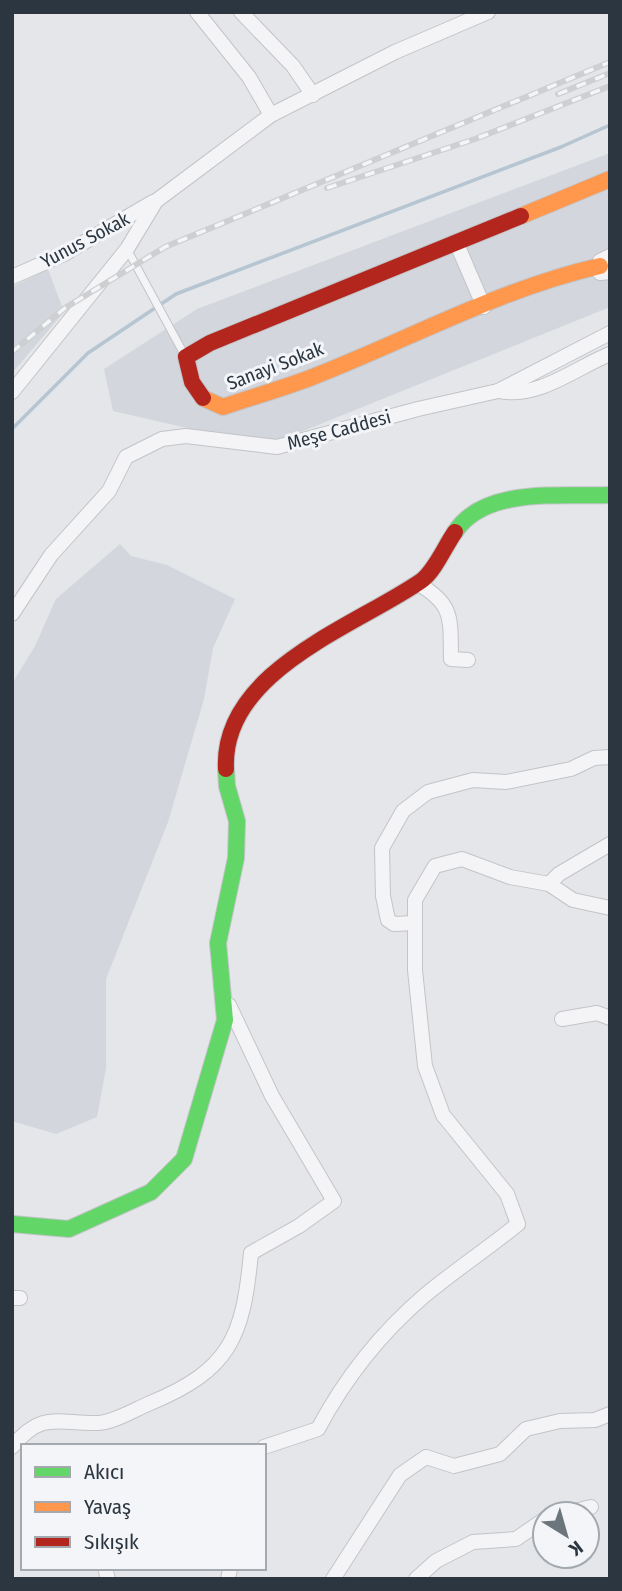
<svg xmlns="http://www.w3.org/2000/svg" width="622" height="1591" font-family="'Fira Sans Condensed',sans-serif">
	<rect width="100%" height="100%" fill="#e4e6e9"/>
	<g fill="#d3d6dc">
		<polygon points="610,153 610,307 266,446 113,411 104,369 197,309"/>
		<polygon points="48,269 64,312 12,373 12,287"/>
		<polygon points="120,544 131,556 167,565 235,599 213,648 204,699 168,822 106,979 106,1068 97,1117 56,1134 12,1121 12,684 35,646 56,599"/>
	</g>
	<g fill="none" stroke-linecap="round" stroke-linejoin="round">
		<polyline stroke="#b5c5d1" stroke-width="3.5" points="12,429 88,353 176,294 561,147 610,125"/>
		<g stroke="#c2c4c7" stroke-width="9">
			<polyline id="lane" points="127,249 184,354"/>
		</g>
		<g stroke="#c2c4c7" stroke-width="16">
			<g id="street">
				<polyline points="197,12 249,77 271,115"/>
				<polyline points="241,12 293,66 313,95"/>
				<polyline points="456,242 484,307"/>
				<polyline points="610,256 600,261 600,273 610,272"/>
				<polyline points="12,277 64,254 153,202"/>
				<path d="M498 391C539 399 573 369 610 354"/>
				<polyline points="12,392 127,249 156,201 271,115 395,52 488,12"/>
				<path d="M417 583C455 605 450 619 451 659L468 660"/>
				<polyline points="12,614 51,555 109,491 126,457 162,439 186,436 277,447 418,409 498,391 610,333"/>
				<polyline points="610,844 559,874 549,884 573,900 610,908"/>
				<polyline points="415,923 394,924 388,920 383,896 382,848 403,811 428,792 473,780 506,782 571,769 594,758 610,757"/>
				<polyline points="562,1019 597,1013 610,1018"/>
				<polyline points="12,1298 20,1298"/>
				<path d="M12 1447C42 1410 58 1424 98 1423 114 1422 134 1410 148 1404 231 1370 243 1337 251 1253L299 1226 334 1201 272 1096 229 1005"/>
				<path d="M264 1447 318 1429C344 1380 381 1333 424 1296 454 1271 487 1249 518 1224L507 1194 443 1115 425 1066 415 970V900L435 866 462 859 510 877 549 884"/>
				<polyline points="563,1514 591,1507"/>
				<polyline points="105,1568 108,1579"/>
				<polyline points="228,1579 230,1569"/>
				<polyline points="333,1579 400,1475 426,1457 454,1466 500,1454 526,1429 560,1421 595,1420 610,1414"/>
				<polyline points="416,1579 436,1561 473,1542 516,1539 545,1519"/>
			</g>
		</g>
		<g stroke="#c2c4c7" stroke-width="18">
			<g id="fast">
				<path d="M455 532C485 486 562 497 610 495"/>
				<polyline points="12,1224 69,1229 151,1192 184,1159 225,1020 218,943 236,858 237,821 227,786 226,769"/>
			</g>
		</g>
		<g stroke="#c2c4c7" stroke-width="18">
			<g id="slow">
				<polyline points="521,216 610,179"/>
				<path d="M203 398 223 407C252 397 281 389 310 378 406 341 499 289 600 266"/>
			</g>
		</g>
		<g stroke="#c2c4c7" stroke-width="18">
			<g id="jam">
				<polyline points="203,398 192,382 186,357 210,343 521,216"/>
				<path d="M226 769C221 671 356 626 421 581 435 571 445 546 455 532"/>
			</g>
		</g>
		<use href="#lane" stroke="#f4f4f6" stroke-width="7"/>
		<use href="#street" stroke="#f4f4f6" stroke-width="14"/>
		<use href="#fast" stroke="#63d668" stroke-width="16"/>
		<use href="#slow" stroke="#ff974d" stroke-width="16"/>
		<use href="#jam" stroke="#b3261e" stroke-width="16"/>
		<g stroke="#cdcfd1" stroke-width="6">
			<g id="rail">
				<polyline points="558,94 610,73"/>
				<polyline points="327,188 475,139 610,86"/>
				<polyline points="12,352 65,308 165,247 610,62"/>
			</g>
		</g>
		<use href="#rail" stroke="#f3f5f8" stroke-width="3.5" stroke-dasharray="10" stroke-linecap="butt"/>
	</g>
	<g text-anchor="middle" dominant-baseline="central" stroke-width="6" stroke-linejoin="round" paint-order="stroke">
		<g font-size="19" fill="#2c3641" stroke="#f3f5f8">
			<text transform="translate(85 240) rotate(-28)">Yunus Sokak</text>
			<text transform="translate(275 366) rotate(-21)">Sanayi Sokak</text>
			<text transform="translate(339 430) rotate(-15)">Meşe Caddesi</text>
		</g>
	</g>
	<rect width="622" height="1591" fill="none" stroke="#2c3641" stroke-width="28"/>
	<rect x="21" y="1444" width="245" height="126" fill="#f3f5f8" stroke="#a3a9af" stroke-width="2"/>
	<rect x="35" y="1467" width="35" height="10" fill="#63d668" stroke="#a3a9af" stroke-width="2"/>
	<text x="84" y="1479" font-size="21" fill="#2c3641">Akıcı</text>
	<rect x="35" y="1502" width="35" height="10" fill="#ff974d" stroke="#a3a9af" stroke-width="2"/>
	<text x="84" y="1514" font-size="21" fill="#2c3641">Yavaş</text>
	<rect x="35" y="1537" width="35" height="10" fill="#b3261e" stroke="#a3a9af" stroke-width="2"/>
	<text x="84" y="1549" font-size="21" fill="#2c3641">Sıkışık</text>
	<g transform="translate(566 1535) rotate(143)"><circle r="33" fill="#f3f5f8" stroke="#a3a9af" stroke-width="2"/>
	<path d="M0-5L12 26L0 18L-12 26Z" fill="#6c747c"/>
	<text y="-10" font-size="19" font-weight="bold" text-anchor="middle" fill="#2c3641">K</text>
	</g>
</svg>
